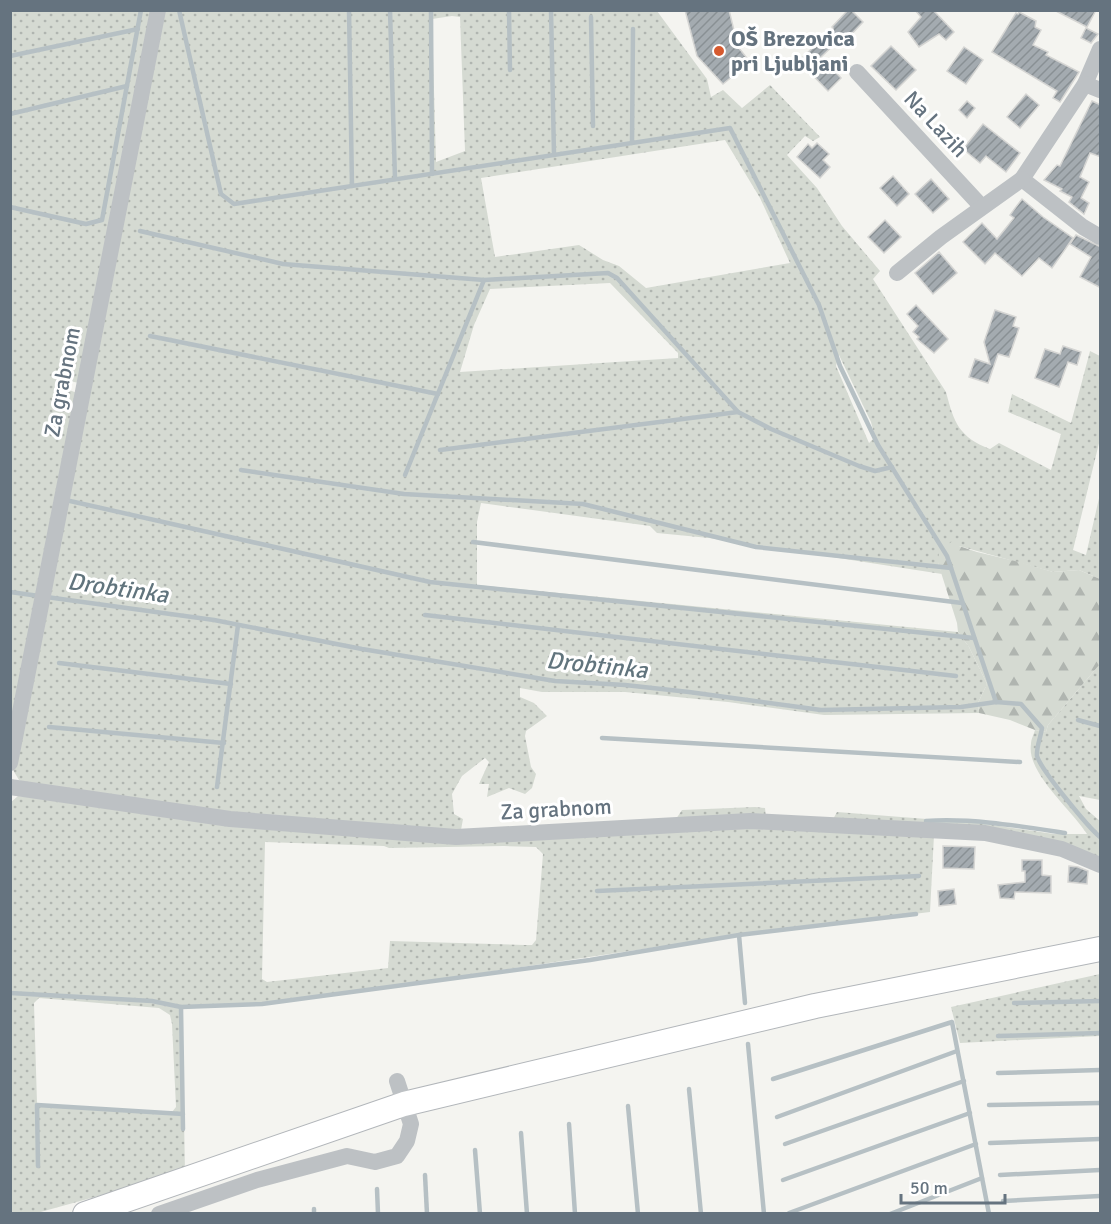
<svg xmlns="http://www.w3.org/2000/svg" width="1111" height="1224" font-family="Signika,sans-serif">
	<defs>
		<pattern id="grass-dots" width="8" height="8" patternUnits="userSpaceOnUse" patternTransform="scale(1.5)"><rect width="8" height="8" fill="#d5dad2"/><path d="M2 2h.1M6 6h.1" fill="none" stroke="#b0b5b0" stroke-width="1.8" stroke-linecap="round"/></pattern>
		<pattern id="forest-firs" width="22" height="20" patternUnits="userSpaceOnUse" patternTransform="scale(1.5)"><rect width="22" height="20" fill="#d5dad2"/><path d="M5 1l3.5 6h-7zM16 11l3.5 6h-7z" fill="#b0b5b0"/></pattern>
		<pattern id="building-hatch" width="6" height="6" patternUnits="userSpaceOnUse" patternTransform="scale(1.5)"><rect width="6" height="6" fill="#a4abb0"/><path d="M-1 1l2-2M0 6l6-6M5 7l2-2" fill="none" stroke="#899094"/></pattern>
	</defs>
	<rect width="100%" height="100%" fill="#f4f4f0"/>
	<g fill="url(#grass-dots)" fill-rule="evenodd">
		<polygon points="11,11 153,11 79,383 60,379 59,386 77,393 11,738"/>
		<path d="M164 11H657L707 79 711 97 723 90 742 108 770 85 820 137 813 141 805 136 787 155 817 188 842 226 880 271 873 279 946 392C954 423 959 437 990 449L999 443 1051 470 1061 434 1008 412 1012 394 1071 423 1090 351 1100 356V439L1073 550 1086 555 1100 494V579L1079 570 1053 572 959 546 938 563 942 574 709 538 657 533 650 526 481 503 477 522V585L958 632 969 647 987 684 978 703 979 713 824 715 728 702 625 692H542L520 688V697L534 703 547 716 526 731 525 736 531 767 536 774 532 788 525 794 509 788 487 797 489 784H479L489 762 485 758 462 776 452 794 454 814 463 819 461 830 269 817 28 785 19 780 13 770ZM452 16 460 17 465 151 436 162 432 19ZM725 140 760 198 790 263 646 288 619 266 603 260 579 245 495 257 481 178ZM610 283 678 353V358L460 372 474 325 490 289ZM839 355 871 422 875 437 869 443 836 366Z"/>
		<path d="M1100 664V800L1079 796 1086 809 1100 821V860L1061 846 832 821 837 812 978 823 1054 834H1087C1073 811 1026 773 1031 744 1031 739 1034 734 1035 730L1046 732 1048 725Z"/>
		<path d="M18 796 367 834 749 827 934 835 930 912 718 938 299 1000 182 1009 185 1172 37 1213 11 1214 10 803ZM265 842 384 846 389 848 504 846 536 847 543 854 536 940 532 945H525L390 941 388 968 267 982 262 979ZM39 998 159 1008 170 1015 172 1024 176 1107 172 1112 53 1107 37 1103 34 1003Z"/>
		<polygon points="755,807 765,808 766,818 676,819 682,810"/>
		<polygon points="1100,974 1100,1036 960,1043 951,1007"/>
	</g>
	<polygon fill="url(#forest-firs)" points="954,540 959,546 977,552 1023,563 1053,572 1079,570 1100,579 1100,664 1048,725 1046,732 1035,730 1010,720 979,713 978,703 987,684 969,647 958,632 957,623 938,563 939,551"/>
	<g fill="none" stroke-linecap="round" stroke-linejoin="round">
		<g stroke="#b6c0c4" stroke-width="4.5">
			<polyline points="179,10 221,194 234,204 730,128 819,305 840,366 878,445 947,556 996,702"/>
			<polyline points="349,10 352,186"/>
			<polyline points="390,10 395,179"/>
			<polyline points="431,10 432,174"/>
			<polyline points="509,10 510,70"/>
			<polyline points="551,10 554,155"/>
			<polyline points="591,17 593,126"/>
			<polyline points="10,56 138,29"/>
			<polyline points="10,114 127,86"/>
			<polyline points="632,143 633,29"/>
			<polyline points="10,207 86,224 102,220 141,10"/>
			<polyline points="140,231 283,264 484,280 608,273 617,278 738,412 771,429 859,466 875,471 892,467"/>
			<polyline points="150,336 438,394"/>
			<polyline points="440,450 738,412"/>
			<polyline points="241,470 404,494 583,504 756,547 951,568"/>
			<polyline points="405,475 484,280"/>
			<polyline points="70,501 430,582 974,638"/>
			<polyline points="473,542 962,603"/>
			<path d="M10 592 214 620 362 649 555 681 625 685 689 692 821 710 961 707 996 702 1021 704 1042 728C1041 736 1036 748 1037 756 1041 770 1088 827 1100 837"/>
			<polyline points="425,615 956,676"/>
			<polyline points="59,663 231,684"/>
			<polyline points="1078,720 1100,726"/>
			<polyline points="49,727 224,743"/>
			<polyline points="602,738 1020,762"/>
			<polyline points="217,787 238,625"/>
			<path d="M926 821C973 818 1019 826 1065 833"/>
			<polyline points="597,891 919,876"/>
			<polyline points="739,935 745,1003"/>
			<polyline points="10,993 152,1001 181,1007 262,1004 590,960 739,935 916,914"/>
			<polyline points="1014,1003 1100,1001"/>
			<polyline points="181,1007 183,1129"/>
			<polyline points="998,1036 1100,1033"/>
			<polyline points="748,1044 764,1214"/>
			<polyline points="998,1073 1100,1070"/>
			<polyline points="773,1079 952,1022 989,1214"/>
			<polyline points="689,1089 701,1214"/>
			<polyline points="989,1105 1100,1103"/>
			<polyline points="628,1106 638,1214"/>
			<polyline points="777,1117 957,1051"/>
			<polyline points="569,1124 575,1214"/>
			<polyline points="521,1133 527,1214"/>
			<polyline points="990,1143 1100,1139"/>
			<polyline points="785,1144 964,1081"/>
			<polyline points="475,1150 480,1214"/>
			<polyline points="38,1166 37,1105 183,1114"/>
			<polyline points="425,1175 427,1214"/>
			<polyline points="1000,1175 1100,1170"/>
			<polyline points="783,1180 970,1113"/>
			<polyline points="377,1189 378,1214"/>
			<polyline points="1003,1201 1100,1196"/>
			<polyline points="314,1209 314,1214"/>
			<polyline points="789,1213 976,1144"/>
			<polyline points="890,1214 982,1178"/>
		</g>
	</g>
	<g fill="url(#building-hatch)" stroke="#d5d5d3" stroke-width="1.5">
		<polygon points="685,10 729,10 738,47 750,62 723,84 697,56"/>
		<polygon points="848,10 851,10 863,22 846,40 842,37 821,57 841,78 828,91 799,61 833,28 832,27"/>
		<polygon points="915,10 933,10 954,32 946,40 939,34 919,47 908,32 921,17"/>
		<polygon points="1054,10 1096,10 1087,27"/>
		<polygon points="1019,12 1036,21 1035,27 1041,30 1033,45 1048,52 1046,55 1079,72 1060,102 1053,98 1057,91 992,52 1016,13 1018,14"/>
		<polygon points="1086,28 1098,34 1091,43 1081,38"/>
		<polygon points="891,46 916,70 896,90 871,66"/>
		<polygon points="964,47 983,60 966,84 947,71"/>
		<polygon points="1026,94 1039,105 1020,128 1007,117"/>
		<polygon points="967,101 975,108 967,118 959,110"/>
		<polygon points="1092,101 1101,105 1101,157 1090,153 1080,177 1089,182 1081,198 1089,203 1084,214 1069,202 1072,197 1060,191 1062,189 1044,180 1057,165 1060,166"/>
		<polygon points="983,124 1020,153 1006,172 986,156 980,163 963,149"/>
		<polygon points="817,143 829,154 823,160 830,167 820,178 797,157 808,144 812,148"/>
		<polygon points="893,176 909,194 897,206 880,188"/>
		<polygon points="931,179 949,199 933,213 915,194"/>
		<polygon points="1022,199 1043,217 1073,238 1052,268 1039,258 1022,276 995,253 985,264 963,242 982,223 997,239 1014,218 1010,215"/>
		<polygon points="885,220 901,237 884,253 868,237"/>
		<polygon points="1076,235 1101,247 1101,288 1080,277 1091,257 1070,244"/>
		<polygon points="939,252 957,273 933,294 915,273"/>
		<polygon points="916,305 948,339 934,353 917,339 919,337 913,332 918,326 907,314"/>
		<polygon points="995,310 1016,317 1013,326 1019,328 1009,357 998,354 988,383 969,377 975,359 990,364 984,342"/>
		<polygon points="1063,346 1081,352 1077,365 1068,362 1059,387 1035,378 1045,349 1060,354"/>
		<polygon points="943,846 975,847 974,869 943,868"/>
		<polygon points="1022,860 1042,860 1042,875 1051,876 1051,893 1015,892 1014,899 1000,898 998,885 1025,882 1025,871 1022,871"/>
		<polygon points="1069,866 1078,867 1088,871 1087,884 1068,882"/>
		<polygon points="954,889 956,904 939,906 938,891"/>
	</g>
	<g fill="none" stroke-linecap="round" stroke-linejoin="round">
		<g stroke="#b2b6ba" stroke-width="26">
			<polyline id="secondary" points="85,1214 404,1104 815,1006 1100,949"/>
		</g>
		<g stroke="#bdc1c4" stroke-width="16">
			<polyline points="1100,49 1085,84 1022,179 1083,227 1100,237"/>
			<polyline points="857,72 982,207"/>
			<polyline points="1085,84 1100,90"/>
			<polyline points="897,273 941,237 1022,179"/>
			<polyline points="10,763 158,10"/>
			<polyline points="10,787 230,819 456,837 750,821 985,833 1062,849 1100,865"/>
			<polyline points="159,1214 257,1180 347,1156 375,1162 397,1156 407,1141 411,1124 397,1081"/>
		</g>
		<use href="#secondary" stroke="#fff" stroke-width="24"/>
	</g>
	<circle fill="#d65a2f" stroke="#fff" stroke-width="2" cx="719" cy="51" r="6"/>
	<g text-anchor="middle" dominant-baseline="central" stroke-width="6" stroke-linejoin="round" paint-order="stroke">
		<g font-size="22" font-weight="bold" fill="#65737f" stroke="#fff" text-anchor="start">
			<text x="731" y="38">OŠ Brezovica<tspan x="731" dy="25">pri Ljubljani</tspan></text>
		</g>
		<g font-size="22" fill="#65737f" stroke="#fff">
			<text transform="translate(936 124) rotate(47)">Na Lazih</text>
			<text transform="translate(62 382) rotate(-79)">Za grabnom</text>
			<text transform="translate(556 809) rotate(-3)">Za grabnom</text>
		</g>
		<g font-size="24" font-style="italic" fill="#61747d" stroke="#fff">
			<text transform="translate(118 588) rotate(8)">Drobtinka</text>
			<text transform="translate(597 665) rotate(6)">Drobtinka</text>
		</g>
	</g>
	<rect width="1111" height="1224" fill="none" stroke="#65737f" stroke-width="24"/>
	<path d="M901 1194v9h104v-9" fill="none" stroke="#65737f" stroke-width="3"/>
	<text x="910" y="1194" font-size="18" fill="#65737f" stroke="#ffffff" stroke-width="4.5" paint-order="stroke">50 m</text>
</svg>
